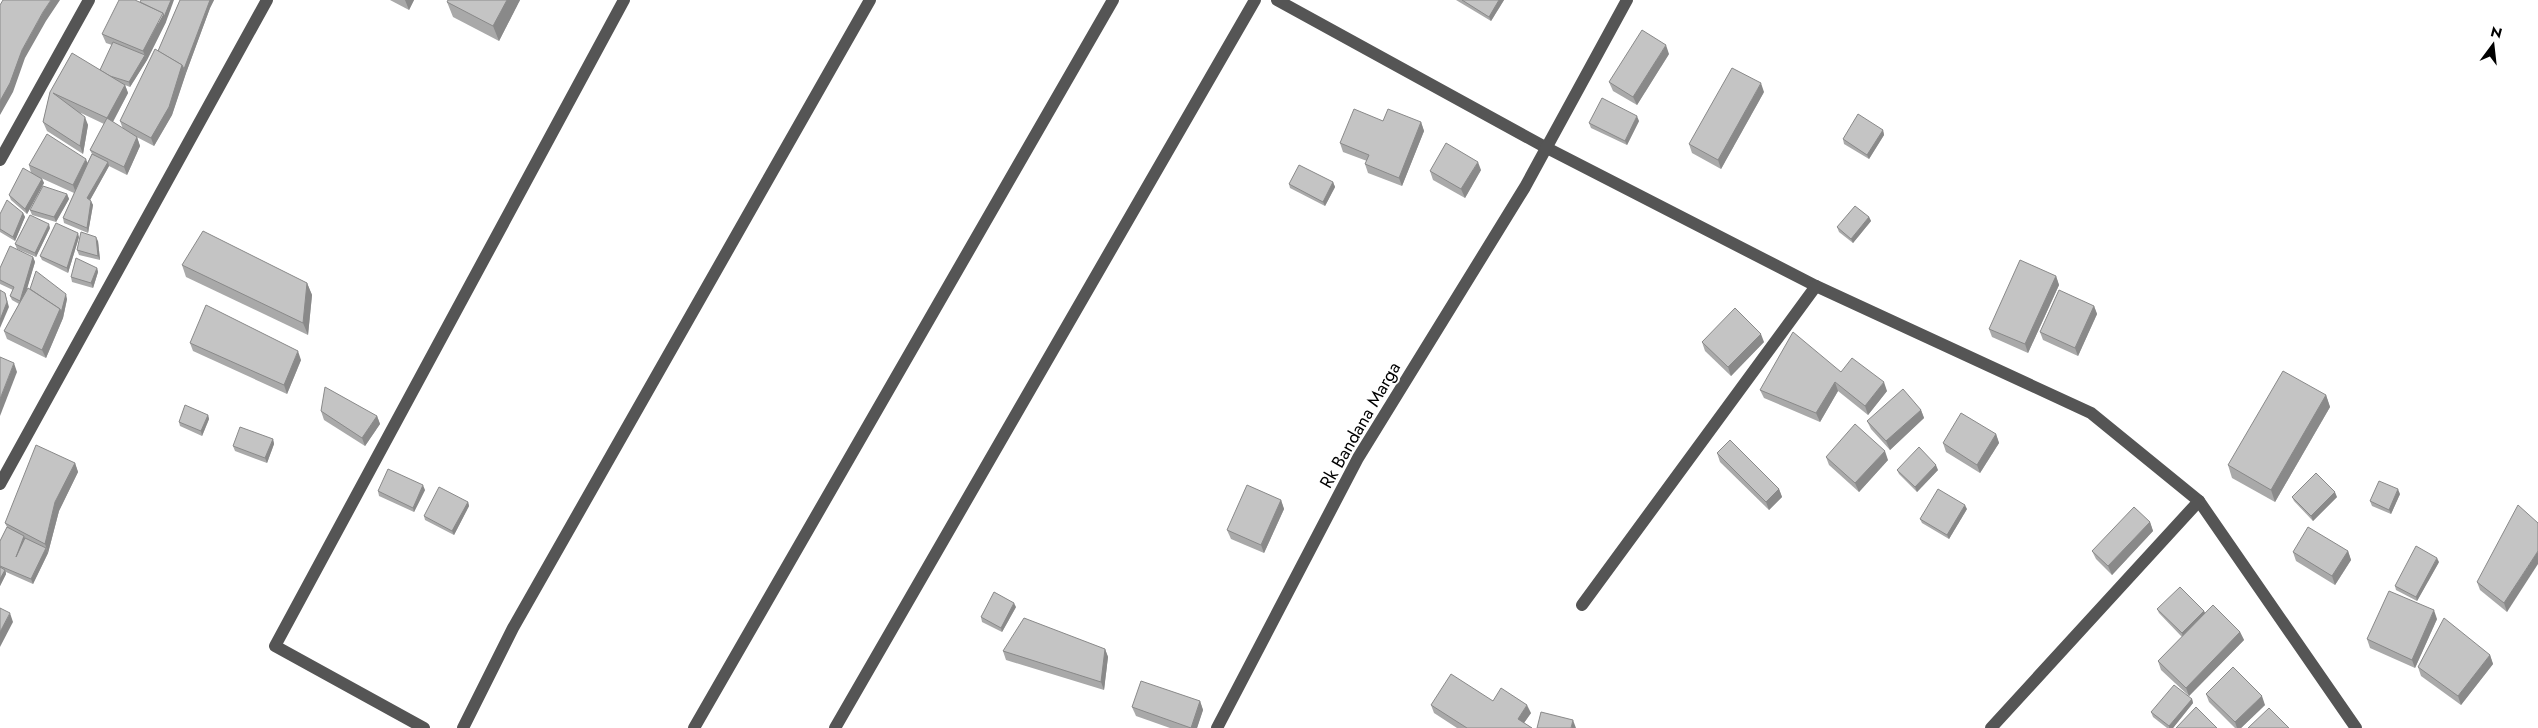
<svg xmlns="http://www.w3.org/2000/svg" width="2538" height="728" font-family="Jost,sans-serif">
	<rect width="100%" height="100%" fill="#fff"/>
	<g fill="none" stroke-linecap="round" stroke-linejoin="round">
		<g stroke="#555" stroke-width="12">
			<polyline points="1277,0 1545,147 1816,286 2091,413 2199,501 2356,728"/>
			<polyline points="0,160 89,0"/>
			<polyline points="0,484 267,0"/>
			<polyline points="1582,605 1816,286"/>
			<polyline points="424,728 275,646 624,0"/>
			<polyline points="463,728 513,628 870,0"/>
			<polyline points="694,728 1113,0"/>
			<polyline points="835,728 1255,0"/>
			<polyline points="1217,728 1358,458 1525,187 1627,0"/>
			<polyline points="1991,728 2199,501"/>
		</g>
	</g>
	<g fill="#a9a9a9">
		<polygon points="180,0 214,0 210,8 186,73 172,115 154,146 129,133 137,137 140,146 127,175 109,166 90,200 93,205 88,233 64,223 63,218 74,193 41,178 42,179 44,183 27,214 11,200 9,195 31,173 29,165 87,163 92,154 90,150 104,124 81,113 88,125 83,154 47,131 43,122 50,92 100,70 112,45 106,43 102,34 166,22 147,60 130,87 125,85 128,93 113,122 123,129 120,121 158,51"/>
		<polygon points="390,0 414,0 409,10"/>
		<polygon points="520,0 499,41 453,17 447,2"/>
		<polygon points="1456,0 1504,0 1491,21"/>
		<polygon points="1669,54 1637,105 1613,91 1609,82"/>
		<polygon points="1764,92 1721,169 1692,153 1689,144"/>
		<polygon points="1383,121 1421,122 1424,131 1402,186 1368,173 1365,164 1367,161 1343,152 1340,143"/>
		<polygon points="1639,121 1627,145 1591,128 1589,123"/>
		<polygon points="1883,130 1884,135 1869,159 1844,144 1843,139"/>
		<polygon points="1481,170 1465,198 1433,180 1430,171"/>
		<polygon points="1333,182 1335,187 1325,206 1290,188 1289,184"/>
		<polygon points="67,194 69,199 56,222 32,215 30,210"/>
		<polygon points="23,213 25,217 15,241 0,232 0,214"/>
		<polygon points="1869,217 1871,221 1853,243 1839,232 1837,227"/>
		<polygon points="50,228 36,257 17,249 15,244"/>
		<polygon points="79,237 68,273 42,260 40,256"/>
		<polygon points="98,241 100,260 79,255 77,250"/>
		<polygon points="33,257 35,262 26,291 30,289 67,299 63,318 46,358 7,339 4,331 19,304 12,300 10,296 13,290 0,284 0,268"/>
		<polygon points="182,265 307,283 312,295 308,335 186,277"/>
		<polygon points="97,268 98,272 93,288 72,282 71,277"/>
		<polygon points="2056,276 2059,285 2028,353 1992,337 1989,329"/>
		<polygon points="2094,306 2097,314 2078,356 2043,340 2040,332"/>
		<polygon points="1702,342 1764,342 1731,376 1705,351"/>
		<polygon points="190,343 301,360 287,394 193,351"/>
		<polygon points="1841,372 1887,391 1868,415 1838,391 1820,422 1764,398 1760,390"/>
		<polygon points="2326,395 2330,407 2275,502 2232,478 2228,465"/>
		<polygon points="1921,410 1924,418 1890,450 1871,429 1867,421"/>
		<polygon points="321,411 377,416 380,424 365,446 324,420"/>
		<polygon points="208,415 209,419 202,436 180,426 179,422"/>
		<polygon points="1996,434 1999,443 1980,473 1946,452 1943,443"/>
		<polygon points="273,439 274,444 267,463 235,451 233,446"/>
		<polygon points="1717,453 1779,489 1782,497 1769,510 1720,462"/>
		<polygon points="1826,457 1888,460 1859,492 1829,465"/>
		<polygon points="75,463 78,472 59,511 48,553 33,584 6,572 6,574 0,586 0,541 7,527 5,523"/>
		<polygon points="1897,470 1938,470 1917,492 1899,474"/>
		<polygon points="425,490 414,512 379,496 378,491"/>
		<polygon points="2400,494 2391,514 2372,506 2370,501"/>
		<polygon points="2292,497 2337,497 2313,521 2294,501"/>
		<polygon points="1281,500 1284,509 1264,553 1231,539 1227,530"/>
		<polygon points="468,502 469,506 454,535 425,520 424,516"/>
		<polygon points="1967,509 1949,539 1922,523 1920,519"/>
		<polygon points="2150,522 2153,531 2112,575 2096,559 2092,551"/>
		<polygon points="2538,523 2507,612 2480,590 2477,582"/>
		<polygon points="2348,551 2351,560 2335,585 2296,561 2293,552"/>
		<polygon points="2439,562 2417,601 2396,590 2395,586"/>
		<polygon points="1016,607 1002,632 982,622 981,617"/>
		<polygon points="2157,609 2204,611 2205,613 2240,632 2244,640 2189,696 2161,670 2158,661 2182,637 2159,613"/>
		<polygon points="2437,619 2415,668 2370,648 2367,639"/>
		<polygon points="1105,649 1108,657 1104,690 1006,660 1003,651"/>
		<polygon points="2490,655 2493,664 2461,705 2421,676 2418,667"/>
		<polygon points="2206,694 2265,705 2241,728 2235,728 2209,702"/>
		<polygon points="2192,699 2193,703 2173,728 2167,728 2153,717 2151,712"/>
		<polygon points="1200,701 1203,710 1197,728 1170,728 1136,716 1132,707"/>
		<polygon points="1493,701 1531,713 1524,723 1532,728 1457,728 1434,713 1431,705"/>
	</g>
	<g fill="#898989">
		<polygon points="51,0 60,0 46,21 25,58 13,92 0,115 0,101 22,50 43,12"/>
		<polygon points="171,0 174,0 166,22 147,60 143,51"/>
		<polygon points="210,0 214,0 210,8 186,73 184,69"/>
		<polygon points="405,0 414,0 409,10"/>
		<polygon points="507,0 520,0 499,41 493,26"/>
		<polygon points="1499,0 1504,0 1491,21 1489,17"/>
		<polygon points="1666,45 1669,54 1637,105 1633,97"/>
		<polygon points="145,55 147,60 130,87 129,82"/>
		<polygon points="182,65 186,73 172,115 154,146 151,138"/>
		<polygon points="1761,83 1764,92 1721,169 1718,160"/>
		<polygon points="125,85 128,93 110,127 107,118"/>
		<polygon points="1637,116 1639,121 1627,145 1625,141"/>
		<polygon points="85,117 88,125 83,154 80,146"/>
		<polygon points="1421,122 1424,131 1402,186 1399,178"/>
		<polygon points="1883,130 1884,135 1869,159 1867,155"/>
		<polygon points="137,137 140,146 127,175 124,167"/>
		<polygon points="86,159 89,167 76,193 73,185"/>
		<polygon points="108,162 109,166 89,202 87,198"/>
		<polygon points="1478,162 1481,170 1465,198 1461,189"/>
		<polygon points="42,179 44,183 27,214 25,209"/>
		<polygon points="1333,182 1335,187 1325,206 1323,202"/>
		<polygon points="67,194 69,199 56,222 54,217"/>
		<polygon points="91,201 93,205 88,233 87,228"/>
		<polygon points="23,213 25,217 15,241 13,237"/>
		<polygon points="1869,217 1871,221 1853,243 1851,239"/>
		<polygon points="49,224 50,228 36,257 35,253"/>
		<polygon points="78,233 79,237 68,273 67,268"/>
		<polygon points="96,237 98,241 100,260 98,256"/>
		<polygon points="33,257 35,262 22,306 20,301"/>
		<polygon points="97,268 98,272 93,288 91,283"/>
		<polygon points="2056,276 2059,285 2028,353 2025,344"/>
		<polygon points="307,283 312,295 308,335 303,323"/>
		<polygon points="5,293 9,307 0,328 0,320"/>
		<polygon points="66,294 67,299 63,318 46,358 42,350"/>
		<polygon points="2094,306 2097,314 2078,356 2075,348"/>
		<polygon points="1761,334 1764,342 1731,376 1728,367"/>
		<polygon points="298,351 301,360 287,394 284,385"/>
		<polygon points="14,363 17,372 0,416 0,399"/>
		<polygon points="1835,382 1838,391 1820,422 1816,413"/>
		<polygon points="1884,382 1887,391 1868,415 1865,406"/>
		<polygon points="2326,395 2330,407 2275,502 2271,490"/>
		<polygon points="1921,410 1924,418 1890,450 1886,441"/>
		<polygon points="208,415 209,419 202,436 201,431"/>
		<polygon points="377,416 380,424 365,446 362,438"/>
		<polygon points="1996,434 1999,443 1980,473 1977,465"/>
		<polygon points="273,439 274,444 267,463 265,458"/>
		<polygon points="1885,451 1888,460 1859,492 1855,483"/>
		<polygon points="75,463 78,472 59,511 48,553 45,544 55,502"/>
		<polygon points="1936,465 1938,470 1917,492 1915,487"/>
		<polygon points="423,485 425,490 414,512 413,508"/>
		<polygon points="1779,489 1782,497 1769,510 1766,502"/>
		<polygon points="2398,489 2400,494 2391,514 2389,510"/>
		<polygon points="2335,492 2337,497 2313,521 2311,516"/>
		<polygon points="1281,500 1284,509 1264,553 1261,545"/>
		<polygon points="468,502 469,506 454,535 452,531"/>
		<polygon points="1965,505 1967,509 1949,539 1947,535"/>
		<polygon points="2150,522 2153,531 2112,575 2108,566"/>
		<polygon points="24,536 26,541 16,557"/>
		<polygon points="46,548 48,553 33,584 31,579"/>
		<polygon points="2348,551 2351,560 2335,585 2332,576"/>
		<polygon points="2538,551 2538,564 2507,612 2504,603"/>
		<polygon points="2437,558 2439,562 2417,601 2416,597"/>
		<polygon points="5,570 6,574 0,586 0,579"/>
		<polygon points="1014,603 1016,607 1002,632 1001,628"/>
		<polygon points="2434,610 2437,619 2415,668 2412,660"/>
		<polygon points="2204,611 2206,615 2183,638 2182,633"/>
		<polygon points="10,613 13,622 0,647 0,632"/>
		<polygon points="2240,632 2244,640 2189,696 2186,688"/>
		<polygon points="1105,649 1108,657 1104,690 1101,682"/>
		<polygon points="2490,655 2493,664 2461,705 2458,696"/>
		<polygon points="2262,696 2265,705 2241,728 2237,728 2235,722"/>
		<polygon points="2192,699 2193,703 2173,728 2169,728 2169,726"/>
		<polygon points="1200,701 1203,710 1197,728 1191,728"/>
		<polygon points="1527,705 1531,713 1521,727 1518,719"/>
		<polygon points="1573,720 1576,728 1571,728"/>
	</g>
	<g fill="#c4c4c4" stroke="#898989">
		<polygon points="3,0 51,0 43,12 22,50 10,83 0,101 0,5"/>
		<polygon points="119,0 135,0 163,13 143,51 102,34"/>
		<polygon points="141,0 171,0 164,17 163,13 140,2"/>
		<polygon points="180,0 210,0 184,69 182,65 158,51"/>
		<polygon points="448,0 507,0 493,26 447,2"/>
		<polygon points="1462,0 1499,0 1489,17"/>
		<polygon points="1642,30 1666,45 1633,97 1609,82"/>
		<polygon points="113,42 145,55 129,82 110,76 100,70"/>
		<polygon points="155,49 182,65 169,107 151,138 120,121"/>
		<polygon points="72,53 125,85 107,118 137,137 124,167 90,150 107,118 53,93 85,117 80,146 43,122 50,92"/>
		<polygon points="1732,68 1761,83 1718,160 1689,144"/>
		<polygon points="1602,98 1637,116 1625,141 1589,123"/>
		<polygon points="1354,109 1383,121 1388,109 1421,122 1399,178 1365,164 1369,155 1340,143"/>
		<polygon points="1858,114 1883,130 1867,155 1843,139"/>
		<polygon points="47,134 86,159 73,185 29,165"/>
		<polygon points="1446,143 1478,162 1461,189 1430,171"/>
		<polygon points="92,154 108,162 87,198 91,201 87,228 63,218"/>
		<polygon points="1299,165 1333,182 1323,202 1289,184"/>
		<polygon points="23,168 42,179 25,209 9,195"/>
		<polygon points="43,186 67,194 54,217 30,210"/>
		<polygon points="7,200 23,213 13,237 0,229 0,214"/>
		<polygon points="1855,206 1869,217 1851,239 1837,227"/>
		<polygon points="30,215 49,224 35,253 15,244"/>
		<polygon points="56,223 78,233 67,268 40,256"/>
		<polygon points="203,231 307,283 303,323 182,265"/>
		<polygon points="81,232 96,237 98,256 77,250"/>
		<polygon points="10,246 33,257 20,301 10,296 14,287 0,280 0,268"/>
		<polygon points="76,258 97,268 91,283 71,277"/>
		<polygon points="2020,260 2056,276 2025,344 1989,329"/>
		<polygon points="36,271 66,294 61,313 60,309 30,289"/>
		<polygon points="28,288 60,309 42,350 4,331"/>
		<polygon points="0,290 5,293 7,302 0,320"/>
		<polygon points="2059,290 2094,306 2075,348 2040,332"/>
		<polygon points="206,305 298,351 284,385 190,343"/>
		<polygon points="1735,308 1761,334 1728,367 1702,342"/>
		<polygon points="1793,332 1841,372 1852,358 1884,382 1865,406 1835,382 1816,413 1760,390"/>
		<polygon points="0,357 14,363 0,399"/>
		<polygon points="2283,371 2326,395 2271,490 2228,465"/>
		<polygon points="325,387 377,416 362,438 321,411"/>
		<polygon points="1903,389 1921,410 1886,441 1867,421"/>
		<polygon points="185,405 208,415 201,431 179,422"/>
		<polygon points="1961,413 1996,434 1977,465 1943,443"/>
		<polygon points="1855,424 1885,451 1855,483 1826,457"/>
		<polygon points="240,427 273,439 265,458 233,446"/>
		<polygon points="1730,440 1779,489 1766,502 1717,453"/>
		<polygon points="36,445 75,463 55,502 45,544 5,523"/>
		<polygon points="1919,447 1936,465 1915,487 1897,470"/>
		<polygon points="388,469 423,485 413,508 378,491"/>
		<polygon points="2316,473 2335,492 2311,516 2292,497"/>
		<polygon points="2379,481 2398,489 2389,510 2370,501"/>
		<polygon points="1247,485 1281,500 1261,545 1227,530"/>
		<polygon points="439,487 468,502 452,531 424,516"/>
		<polygon points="1938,489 1965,505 1947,535 1920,519"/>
		<polygon points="2518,505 2538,523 2538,551 2504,603 2477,582"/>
		<polygon points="2134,507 2150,522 2108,566 2092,551"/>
		<polygon points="7,527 24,536 16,557 25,538 46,548 31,579 0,566 0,541"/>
		<polygon points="2308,527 2348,551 2332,576 2293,552"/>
		<polygon points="2416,546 2437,558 2416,597 2395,586"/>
		<polygon points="0,567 5,570 0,579"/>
		<polygon points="2180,587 2204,611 2182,633 2157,609"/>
		<polygon points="2389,591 2434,610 2412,660 2367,639"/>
		<polygon points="994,592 1014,603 1001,628 981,617"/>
		<polygon points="2213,605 2240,632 2186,688 2158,661"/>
		<polygon points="0,608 10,613 0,632"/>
		<polygon points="1024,618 1105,649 1101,682 1003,651"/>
		<polygon points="2444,618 2490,655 2458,696 2418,667"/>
		<polygon points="2233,667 2262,696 2235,722 2206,694"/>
		<polygon points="1451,674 1493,701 1501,688 1527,705 1518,719 1532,728 1467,728 1431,705"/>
		<polygon points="1141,681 1200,701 1191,728 1132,707"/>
		<polygon points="2174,685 2192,699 2169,726 2151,712"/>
		<polygon points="2196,707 2217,728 2176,728"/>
		<polygon points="2269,708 2289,728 2248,728"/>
		<polygon points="1541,712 1573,720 1571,728 1537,728"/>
	</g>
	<g text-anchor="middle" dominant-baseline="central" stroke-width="4" stroke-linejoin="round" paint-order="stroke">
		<g font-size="18" fill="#000" stroke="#fff">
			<text transform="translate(1360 425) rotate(-60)">Rk Bandana Marga</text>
		</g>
	</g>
	<g transform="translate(2493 45) rotate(15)" stroke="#ffffff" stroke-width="4" paint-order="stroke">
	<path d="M0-4L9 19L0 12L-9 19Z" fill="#000000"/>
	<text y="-8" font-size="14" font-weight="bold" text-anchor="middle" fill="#000000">N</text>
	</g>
</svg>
